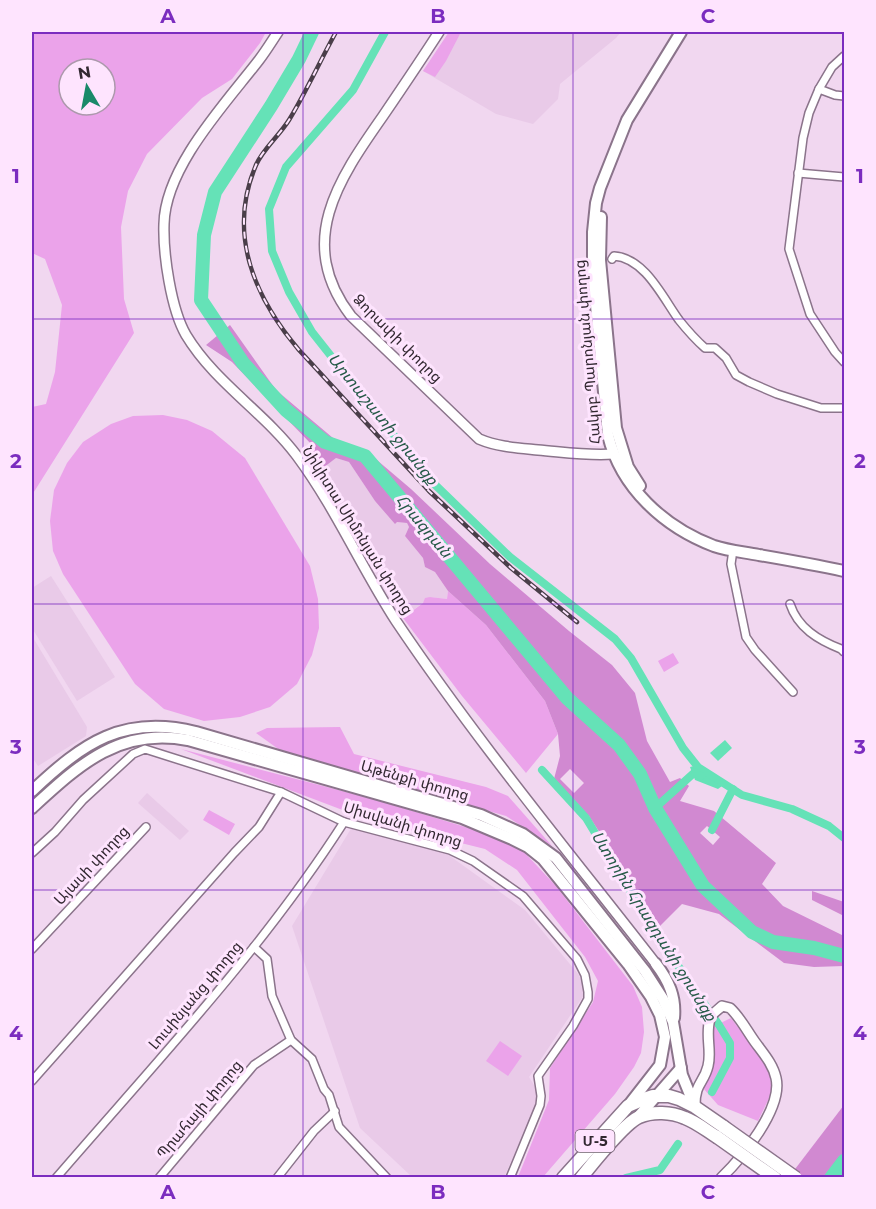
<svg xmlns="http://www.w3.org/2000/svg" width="876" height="1209" font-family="Montserrat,'Noto Sans Armenian',sans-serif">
	<rect width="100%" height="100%" fill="#f1d7f0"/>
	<g fill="#e9cae8">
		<polygon points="449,32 621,32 616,38 560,84 558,99 533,124 496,114 423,71"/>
		<polygon points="336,458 349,462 375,501 397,522 407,523 409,527 405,536 423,558 425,567 435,572 448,591 447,599 430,597 403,618 315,474"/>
		<polygon points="51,576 115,677 77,701 32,628 32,588"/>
		<polygon points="32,636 87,727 86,736 38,766 32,757"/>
		<polygon points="147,793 189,831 180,840 138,803"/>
		<polygon points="352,827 443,851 525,910 579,975 586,992 529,1077 534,1085 538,1103 504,1177 412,1177 360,1128 292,926"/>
	</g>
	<g fill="#eba3ea" fill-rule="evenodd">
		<path d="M32 32H266L260 43 232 79 202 98 147 154 128 191 121 227 124 299 134 333 32 495V407L46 404 55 372 62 305 45 259 32 253ZM69 69H105V105H69Z"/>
		<polygon points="449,32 461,32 446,61 435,77 423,71"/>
		<polygon points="163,415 187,420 212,431 245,458 310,566 318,599 319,628 312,655 297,684 270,707 240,717 204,721 164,709 135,684 63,574 53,551 50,521 54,490 67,463 83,442 111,424 133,416"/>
		<polygon points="448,591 486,625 545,701 558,734 526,773 462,696 403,618 423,603 425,598 430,597 447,599"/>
		<polygon points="673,653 679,663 664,672 658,661"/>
		<polygon points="340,727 354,754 486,787 508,796 552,846 506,816 281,751 256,733 267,728"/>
		<polygon points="181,749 377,800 485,833 524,852 556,886 633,986 642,1007 644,1032 641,1053 634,1067 615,1094 543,1177 518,1177 549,1100 550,1068 593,1002 598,981 585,957 517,870 485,849 369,820"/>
		<polygon points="209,810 235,824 229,835 203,820"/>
		<polygon points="731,1018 769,1069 772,1092 758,1121 718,1105 703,1088 713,1065 712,1027"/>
		<polygon points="500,1041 522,1056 508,1076 486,1061"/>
	</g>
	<g fill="#d189d1" fill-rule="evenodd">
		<path d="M230 325 276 390 333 438 371 455 411 489 490 564 569 631 612 665 635 693 647 741 670 782 680 778 689 786 680 801 714 811 776 863 762 884 783 906 844 936V966L814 967 784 963 719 914 682 904 660 926 589 816 554 779 560 756 558 734 545 701 486 625 448 591 435 572 425 567 423 558 405 536 409 527 407 523 397 522 395 524 375 501 349 462 336 458 315 474 313 446 232 362 206 345ZM570 769 584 783 574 793 560 779ZM707 826 720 837 713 845 700 833Z"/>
		<polygon points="812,891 844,902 844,916 812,900"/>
		<polygon points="844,1105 844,1177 789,1177"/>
	</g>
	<g fill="#65e2b7">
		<polygon points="725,740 732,748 718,761 710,753"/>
		<polygon points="694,766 722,786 718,789 695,780 690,767"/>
	</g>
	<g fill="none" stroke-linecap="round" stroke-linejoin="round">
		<g stroke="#65e2b7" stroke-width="8">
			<polyline points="385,32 353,90 286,167 269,209 272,251 289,292 312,332 426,476 510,557 615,639 631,658 683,748 698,767 742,795 792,809 829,826 844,838"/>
			<polyline points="542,770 586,818 654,931 719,1025 730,1043 730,1058 712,1092"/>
			<polyline points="655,808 695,772 701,776"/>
			<polyline points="712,830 733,789"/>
			<polyline points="626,1178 660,1170 678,1144"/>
		</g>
		<g stroke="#65e2b7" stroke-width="14">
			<polyline points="312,32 299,59 271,106 215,192 204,235 201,300 243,363 286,410 325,442 365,456 567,698 619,745 640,774 655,808 703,886 752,932 773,942 814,948 844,956"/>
			<polyline points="831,1178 844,1161"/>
		</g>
		<g stroke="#8b748b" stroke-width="10">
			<g id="minor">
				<polyline points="844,56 832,67 819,89 809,113 803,138 789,249 810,314 835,352 844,362"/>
				<polyline points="819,89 835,95 844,96"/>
				<polyline points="798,173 844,177"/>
				<path d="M612 259 614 256C645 258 663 298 679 320 687 330 696 340 705 348H715L726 358 736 375 749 382 777 394 821 408H844"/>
				<polyline points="733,550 731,564 746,637 755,650 793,692"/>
				<path d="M790 604C798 628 818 640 841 649L844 652"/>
				<polyline points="32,853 55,832 83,800 133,754 145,749 281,792 344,822 450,850 473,861 523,896 577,959 585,975 588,992 588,999 573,1026 538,1076 541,1096 540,1105 510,1178"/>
				<polyline points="254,947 267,959 272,996 291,1040 312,1059 324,1089 329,1095 339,1127 387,1178"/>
				<polyline points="32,949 146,827"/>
				<polyline points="32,1081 234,853 259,827 281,792"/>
				<path d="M56 1178C156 1062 262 950 344 822"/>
				<polyline points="159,1178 254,1065 291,1040"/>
				<polyline points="277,1178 314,1131 335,1111"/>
			</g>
		</g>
		<g stroke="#8b748b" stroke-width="12">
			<g id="tertiary">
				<path d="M278 32C272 41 266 51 259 60 226 103 165 167 164 224 163 254 171 309 186 335 215 383 264 412 297 456 335 507 361 567 396 621 476 740 568 851 656 964"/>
				<path d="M439 32C421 60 402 88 383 116 338 180 295 243 351 316L479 439C498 447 518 448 538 450 563 452 588 456 613 454"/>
				<path d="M695 1105C695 1083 704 1083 708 1066 712 1051 705 1035 710 1019 711 1014 718 1010 722 1006L730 1008C740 1017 747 1031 755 1042 763 1053 773 1064 776 1078 783 1108 742 1158 721 1178"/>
			</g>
		</g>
		<g stroke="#8b748b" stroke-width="14">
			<g id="primary">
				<path d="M681 32 627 120 600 188 596 203 593 232V273L608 435C621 488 664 527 714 546 729 551 744 552 759 555 788 560 816 565 844 571"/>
				<polyline points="601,217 600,260 616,428 628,467 640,486"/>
				<path d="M32 791C83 743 123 714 196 732L481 815 523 834 556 858 645 971 663 999 673 1022 682 1075 695 1107"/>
				<path d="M32 808C79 765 119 727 188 740L462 818 512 839 528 847 543 859 628 964 651 997 660 1015 665 1037 660 1065 628 1106"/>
				<path d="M656 964C669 981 676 997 674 1018"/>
				<polyline points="638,1117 681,1068"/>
			</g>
		</g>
		<g stroke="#8b748b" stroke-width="15">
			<g id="trunk">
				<polyline points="563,1178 628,1106 644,1099 653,1096 669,1096 679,1099 695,1107 724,1127"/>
				<path d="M581 1178C592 1164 625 1123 639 1117 653 1111 671 1112 685 1118 696 1122 707 1131 717 1137"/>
			</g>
		</g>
		<use href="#minor" stroke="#fff" stroke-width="7"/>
		<use href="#tertiary" stroke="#fff" stroke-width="9"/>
		<use href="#primary" stroke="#fff" stroke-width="10"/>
		<use href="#trunk" stroke="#fff" stroke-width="12"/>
		<g stroke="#4a3e49" stroke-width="4.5">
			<path id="rail" d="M336 32C320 61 306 92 289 120 279 136 263 149 256 165 227 233 254 297 299 350L429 491 511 568 577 622"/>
		</g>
		<use href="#rail" stroke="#fee4fe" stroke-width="2" stroke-dasharray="7" stroke-linecap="butt"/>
		<g stroke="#8b748b" stroke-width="15" stroke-linecap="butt">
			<g id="trunk-bridge">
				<polyline points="724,1127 796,1178"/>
				<polyline points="717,1137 775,1178"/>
			</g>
		</g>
		<use href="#trunk-bridge" stroke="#fff" stroke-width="12"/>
	</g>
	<path fill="none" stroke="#7b2cbf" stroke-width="1.5" stroke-opacity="0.55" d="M303 32V1178M573 32V1178M32 319H844M32 604H844M32 890H844"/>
	<g text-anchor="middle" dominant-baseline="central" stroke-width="6" stroke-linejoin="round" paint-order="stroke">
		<rect fill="#fee4fe" stroke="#6f606e" stroke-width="1.5" x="575.5" y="1130" width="39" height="22" rx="4.5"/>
		<g font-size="14" font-weight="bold" fill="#322831">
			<text x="595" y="1141">Մ-5</text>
		</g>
		<g font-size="15" fill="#322831" stroke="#fee4fe">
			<text transform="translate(398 338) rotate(45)">Ձորափի փողոց</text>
			<text transform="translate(587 352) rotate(-95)">Հակոբ Պարոնյան փողոց</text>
			<text transform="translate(358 530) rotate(58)">Նիկիտա Սիմոնյան փողոց</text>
			<text transform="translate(415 780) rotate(16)">Աթենքի փողոց</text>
			<text transform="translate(403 824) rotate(17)">Սիսվանի փողոց</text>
			<text transform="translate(91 865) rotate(-47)">Այասի փողոց</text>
			<text transform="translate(195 995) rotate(-50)">Լուսինյանց փողոց</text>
			<text transform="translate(199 1109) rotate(-50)">Պրահայի փողոց</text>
		</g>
		<g font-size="16" font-style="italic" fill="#265a48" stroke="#fee4fe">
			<text transform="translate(383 419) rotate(51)">Արտաշատի ջրանցք</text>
			<text transform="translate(424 526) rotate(50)">Հրազդան</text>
			<text transform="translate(654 926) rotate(58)">Ստորին Հրազդանի ջրանցք</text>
		</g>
	</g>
	<rect width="876" height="1209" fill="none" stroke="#fee4fe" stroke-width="66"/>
	<g transform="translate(87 87) rotate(350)"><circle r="28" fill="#fee4fe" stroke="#ac99ac" stroke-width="1.5"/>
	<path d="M0-4.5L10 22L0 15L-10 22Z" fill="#198969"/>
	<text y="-9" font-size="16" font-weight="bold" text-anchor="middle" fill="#322831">N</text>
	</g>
	<rect x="33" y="33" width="810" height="1143" fill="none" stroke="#7b2cbf" stroke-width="2"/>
	<g font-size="20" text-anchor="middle" font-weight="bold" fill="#7b2cbf">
		<text x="168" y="23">A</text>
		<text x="438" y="23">B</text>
		<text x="708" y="23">C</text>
		<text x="16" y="183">1</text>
		<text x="860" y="183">1</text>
		<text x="16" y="468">2</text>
		<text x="860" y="468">2</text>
		<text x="16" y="754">3</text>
		<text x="860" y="754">3</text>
		<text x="16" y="1040">4</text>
		<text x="860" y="1040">4</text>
		<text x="168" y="1199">A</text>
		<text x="438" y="1199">B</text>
		<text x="708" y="1199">C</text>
	</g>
</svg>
